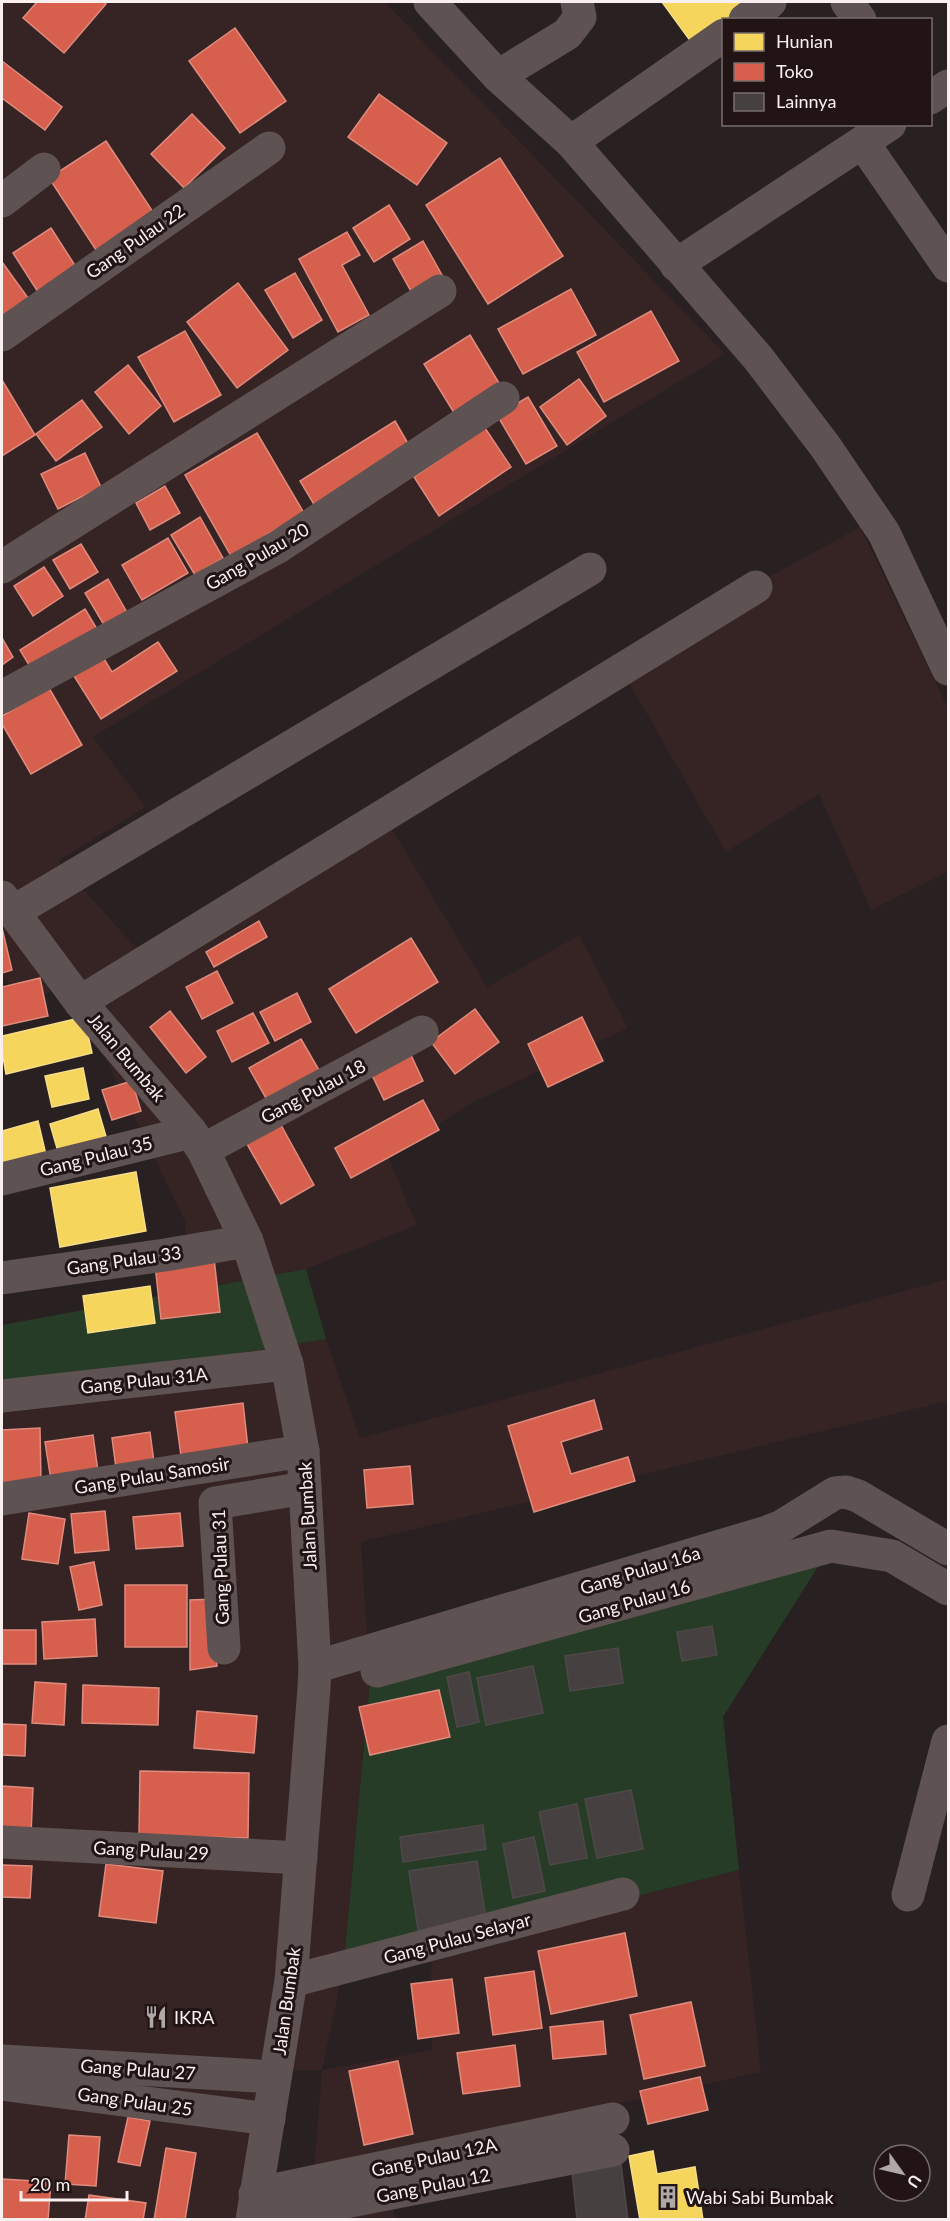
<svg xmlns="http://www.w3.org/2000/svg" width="950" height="2221" font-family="Lato,sans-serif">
	<rect width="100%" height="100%" fill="#282021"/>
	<g fill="#362323">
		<polygon points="2,2 385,2 725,354 93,737 146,807 58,861 140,952 378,806 487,987 579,935 628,1028 468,1105 388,1157 417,1225 306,1269 189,1290 185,1221 69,984 22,1004 2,973"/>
		<polygon points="860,527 948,708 948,872 871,910 819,794 726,852 616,660"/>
		<polygon points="948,1279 948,1401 361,1542 370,1681 343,1971 322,2070 432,2050 431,1949 739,1870 761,2072 382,2156 395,2219 310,2220 322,2070 271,2070 253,2219 2,2220 2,1392 326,1339 360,1438"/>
	</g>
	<g fill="#273c27">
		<polygon points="306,1269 326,1339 2,1392 2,1325"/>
		<polygon points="831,1546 723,1717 739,1870 343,1971 370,1681"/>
	</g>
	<g fill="#f6d55c" stroke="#f7dd88" stroke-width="1.5">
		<polygon points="662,2 755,2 731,20 724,20 694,46"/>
		<polygon points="84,1017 92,1053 6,1074 2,1051 2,1036"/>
		<polygon points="83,1068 89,1099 52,1107 45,1076"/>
		<polygon points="98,1109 107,1140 59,1155 50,1124"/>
		<polygon points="38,1121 46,1155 2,1166 2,1131"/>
		<polygon points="136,1172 146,1231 60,1247 50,1188"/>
		<polygon points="150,1286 155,1323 88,1333 83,1296"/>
		<polygon points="653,2151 657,2174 695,2167 703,2220 640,2220 629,2156"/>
	</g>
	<g fill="#d6604d" stroke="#e08b7e" stroke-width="1.5">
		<polygon points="37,2 103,2 106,4 64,53 23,18"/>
		<polygon points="235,28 286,101 240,133 189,61"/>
		<polygon points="2,61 62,107 45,130 2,98"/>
		<polygon points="379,94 447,143 417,185 348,137"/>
		<polygon points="192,114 225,148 184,188 151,154"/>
		<polygon points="106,141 155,215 98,253 49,178"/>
		<polygon points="500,158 563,256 488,304 426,205"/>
		<polygon points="389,205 410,239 374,262 353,228"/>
		<polygon points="51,228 76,267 38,292 13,253"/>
		<polygon points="347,232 360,255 342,265 369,315 338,332 299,259"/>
		<polygon points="423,241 442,275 412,293 393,259"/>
		<polygon points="2,262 31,302 2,324"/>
		<polygon points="295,273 322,320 293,338 265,290"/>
		<polygon points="238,283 288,350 237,388 187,322"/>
		<polygon points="571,289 596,335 523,374 498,329"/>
		<polygon points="651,311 679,361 604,402 577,352"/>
		<polygon points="185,331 221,395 174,422 138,357"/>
		<polygon points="470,335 502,388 456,416 424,364"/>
		<polygon points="128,365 161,406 129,434 95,392"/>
		<polygon points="579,379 606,416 567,445 540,407"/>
		<polygon points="2,380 35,435 2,456"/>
		<polygon points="528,397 557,446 526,464 497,415"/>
		<polygon points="82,400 102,427 56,461 36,434"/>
		<polygon points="395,421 413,452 318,511 300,481"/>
		<polygon points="485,428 511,467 439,516 414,477"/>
		<polygon points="257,433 304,513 231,556 185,475"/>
		<polygon points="85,453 101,487 58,509 41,474"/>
		<polygon points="165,486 180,513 150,530 136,503"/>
		<polygon points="200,517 223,558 195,575 171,535"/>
		<polygon points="168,538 188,573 142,600 122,565"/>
		<polygon points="81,544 98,572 70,589 53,560"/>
		<polygon points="44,567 63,596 33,616 14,586"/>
		<polygon points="108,579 132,621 110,635 85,593"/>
		<polygon points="85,609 97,629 32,670 20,650"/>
		<polygon points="2,638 13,657 2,665"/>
		<polygon points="158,642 177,671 101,719 69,668 98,649 112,672"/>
		<polygon points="49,688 82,745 31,774 2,724 2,716"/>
		<polygon points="259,921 267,937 214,967 206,952"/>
		<polygon points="2,928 12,970 2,973"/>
		<polygon points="411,938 438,982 356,1033 329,989"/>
		<polygon points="217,971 233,1003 202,1019 186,987"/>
		<polygon points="40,978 48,1016 2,1026 2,987"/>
		<polygon points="297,993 311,1022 275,1041 260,1012"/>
		<polygon points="475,1009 499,1042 455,1074 431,1042"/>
		<polygon points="170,1011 206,1057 186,1073 150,1027"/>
		<polygon points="253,1013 269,1043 232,1062 217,1031"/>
		<polygon points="582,1017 603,1061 548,1087 528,1044"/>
		<polygon points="301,1039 323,1077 271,1107 249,1068"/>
		<polygon points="411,1055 423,1081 384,1100 372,1075"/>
		<polygon points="132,1081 141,1111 112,1120 102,1090"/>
		<polygon points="423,1100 439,1130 351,1178 335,1148"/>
		<polygon points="281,1125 314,1185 281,1204 247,1144"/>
		<polygon points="214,1258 220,1312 161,1319 155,1265"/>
		<polygon points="594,1400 602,1429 561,1442 571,1474 628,1457 635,1481 534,1512 508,1426"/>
		<polygon points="243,1403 248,1448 181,1456 175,1412"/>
		<polygon points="40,1428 41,1482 2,1484 2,1430"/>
		<polygon points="150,1432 155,1470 117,1476 112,1438"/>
		<polygon points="93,1435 99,1479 52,1487 45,1442"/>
		<polygon points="410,1466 413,1504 367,1508 364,1470"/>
		<polygon points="105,1511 109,1550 75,1553 71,1514"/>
		<polygon points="29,1513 65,1519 58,1564 22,1559"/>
		<polygon points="180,1513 183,1546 136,1549 133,1517"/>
		<polygon points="94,1562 102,1605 79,1610 70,1567"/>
		<rect x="125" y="1585" width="62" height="62"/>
		<polygon points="216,1599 217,1666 190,1670 190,1600"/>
		<polygon points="95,1619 97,1656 44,1659 42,1622"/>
		<rect x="2" y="1630" width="34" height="34"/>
		<polygon points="35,1682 66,1684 64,1725 32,1723"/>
		<polygon points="83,1685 159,1688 158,1725 82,1723"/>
		<polygon points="439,1690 450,1737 370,1755 359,1707"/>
		<polygon points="197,1711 257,1716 254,1753 194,1748"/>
		<polygon points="2,1724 26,1725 25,1756 2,1755"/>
		<polygon points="140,1771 249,1773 248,1838 139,1836"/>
		<polygon points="2,1786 33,1788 31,1834 2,1832"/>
		<polygon points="106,1864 163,1871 156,1923 99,1916"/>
		<polygon points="2,1865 32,1866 30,1898 2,1897"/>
		<polygon points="625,1933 637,1996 551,2014 538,1951"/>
		<polygon points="534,1971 542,2028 493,2035 485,1978"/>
		<polygon points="452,1979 459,2033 418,2039 411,1984"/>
		<polygon points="691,2002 705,2066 644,2079 630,2015"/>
		<polygon points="603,2021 606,2054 553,2059 550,2027"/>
		<polygon points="515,2045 520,2086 463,2094 457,2053"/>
		<polygon points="398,2061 413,2134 364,2145 349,2071"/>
		<polygon points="700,2077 708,2110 648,2124 640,2091"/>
		<polygon points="128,2117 150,2121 140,2166 118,2162"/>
		<polygon points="69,2135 100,2137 96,2186 65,2184"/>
		<polygon points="166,2148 196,2153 185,2220 154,2220"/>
		<polygon points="2,2179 51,2182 48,2220 2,2220"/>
		<polygon points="89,2195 146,2203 143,2220 85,2220"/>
	</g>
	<g fill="#464040" stroke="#4f4849" stroke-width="1.5">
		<polygon points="712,1626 717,1655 682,1661 677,1632"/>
		<polygon points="618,1648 623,1683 570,1691 565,1656"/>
		<polygon points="533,1666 543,1713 486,1725 477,1678"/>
		<polygon points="469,1672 479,1722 457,1727 447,1677"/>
		<polygon points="631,1790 643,1849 597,1858 585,1799"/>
		<polygon points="577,1804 587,1858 550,1865 539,1812"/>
		<polygon points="483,1825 486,1849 403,1862 400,1837"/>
		<polygon points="534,1837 545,1891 513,1898 503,1844"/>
		<polygon points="477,1861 487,1926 419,1936 409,1871"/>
		<polygon points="620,2156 628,2220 577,2220 571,2162"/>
	</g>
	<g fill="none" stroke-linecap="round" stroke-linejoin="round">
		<g stroke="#5f5252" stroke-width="33">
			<polyline points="430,2 498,76 571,142 758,358 825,446 884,533 948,669"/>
			<polyline points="847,2 860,20"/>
			<polyline points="745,20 770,2"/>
			<polyline points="498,76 567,34 580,17 577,2"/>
			<polyline points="930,98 948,86"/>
			<polyline points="571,142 724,35"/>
			<polyline points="863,143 948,266"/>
			<polyline points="2,201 44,169"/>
			<polyline points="676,265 890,124"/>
			<polyline points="2,335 269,148"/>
			<polyline points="2,567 440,291"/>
			<polyline points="2,697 278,547 503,398"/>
			<polyline points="2,897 80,1002 191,1132 203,1150 247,1241 287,1364 303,1451 305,1488 315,1667 314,1688 291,1981 252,2220"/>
			<polyline points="13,912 590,569"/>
			<polyline points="80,1002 756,587"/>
			<polyline points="203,1150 422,1032"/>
			<polyline points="2,1179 191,1132"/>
			<polyline points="2,1278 165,1255 247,1241"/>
			<polyline points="2,1396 287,1364"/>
			<polyline points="2,1499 303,1451"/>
			<polyline points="224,1648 215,1503 305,1488"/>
			<polyline points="315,1667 767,1532 782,1526 835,1493 846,1492 858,1496 948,1549"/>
			<polyline points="377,1671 831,1546 892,1556 948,1589"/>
			<polyline points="2,1842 301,1858"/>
			<polyline points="908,1895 948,1741"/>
			<polyline points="291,1981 623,1894"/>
			<polyline points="2,2061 275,2077"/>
			<polyline points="2,2084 269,2119"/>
			<polyline points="255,2194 613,2119"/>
			<polyline points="253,2220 613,2150"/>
		</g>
	</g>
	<defs>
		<g id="restaurant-bare" transform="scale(1.8)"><path d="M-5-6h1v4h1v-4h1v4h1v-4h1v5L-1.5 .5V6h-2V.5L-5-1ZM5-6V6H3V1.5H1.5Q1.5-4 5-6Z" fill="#b0a7a7" stroke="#221414" stroke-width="2.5" paint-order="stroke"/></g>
		<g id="building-bare" transform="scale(1.8)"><path d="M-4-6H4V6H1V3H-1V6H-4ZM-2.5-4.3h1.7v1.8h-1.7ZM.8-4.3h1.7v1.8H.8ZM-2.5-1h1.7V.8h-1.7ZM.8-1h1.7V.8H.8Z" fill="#b0a7a7" stroke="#221414" stroke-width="2.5" paint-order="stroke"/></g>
	</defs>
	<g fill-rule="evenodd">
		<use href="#restaurant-bare" x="156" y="2017"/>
		<use href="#building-bare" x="668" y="2197"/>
	</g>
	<g text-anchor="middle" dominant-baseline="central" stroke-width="6" stroke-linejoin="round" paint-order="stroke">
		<g font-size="18" fill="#f9efef" stroke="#221414">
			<text transform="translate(135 241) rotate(-35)">Gang Pulau 22</text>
			<text transform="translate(257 556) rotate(-30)">Gang Pulau 20</text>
			<text transform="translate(127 1057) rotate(50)">Jalan Bumbak</text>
			<text transform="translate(313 1091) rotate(-28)">Gang Pulau 18</text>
			<text transform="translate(96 1156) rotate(-14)">Gang Pulau 35</text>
			<text transform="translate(124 1260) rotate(-8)">Gang Pulau 33</text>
			<text transform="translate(144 1380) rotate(-6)">Gang Pulau 31A</text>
			<text transform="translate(152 1475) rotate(-9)">Gang Pulau Samosir</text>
			<text transform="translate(307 1516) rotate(-93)">Jalan Bumbak</text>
			<text transform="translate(220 1567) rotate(-92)">Gang Pulau 31</text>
			<text transform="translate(640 1570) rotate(-17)">Gang Pulau 16a</text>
			<text transform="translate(634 1601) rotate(-16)">Gang Pulau 16</text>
			<text transform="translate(151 1850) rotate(3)">Gang Pulau 29</text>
			<text transform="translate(457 1938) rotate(-15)">Gang Pulau Selayar</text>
			<text transform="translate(286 2001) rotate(-82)">Jalan Bumbak</text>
			<text transform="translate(138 2069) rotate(4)">Gang Pulau 27</text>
			<text transform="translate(135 2101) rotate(8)">Gang Pulau 25</text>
			<text transform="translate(434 2157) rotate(-12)">Gang Pulau 12A</text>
			<text transform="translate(433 2185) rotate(-11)">Gang Pulau 12</text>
		</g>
		<g font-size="18" fill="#f9efef" stroke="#221414" text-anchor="start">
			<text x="174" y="2017">IKRA</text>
			<text x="686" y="2197">Wabi Sabi Bumbak</text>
		</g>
	</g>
	<rect width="950" height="2221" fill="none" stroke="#f9efef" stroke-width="6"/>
	<rect x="722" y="18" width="210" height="108" fill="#221414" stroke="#786c6c" stroke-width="1.5"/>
	<rect x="734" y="33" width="30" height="18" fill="#f6d55c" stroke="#786c6c" stroke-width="1.5"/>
	<text x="776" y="48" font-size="18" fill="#f9efef">Hunian</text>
	<rect x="734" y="63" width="30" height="18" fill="#d6604d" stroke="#786c6c" stroke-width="1.5"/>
	<text x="776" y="78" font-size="18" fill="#f9efef">Toko</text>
	<rect x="734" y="93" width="30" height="18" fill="#464040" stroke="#786c6c" stroke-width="1.5"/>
	<text x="776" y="108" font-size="18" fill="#f9efef">Lainnya</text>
	<g transform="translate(902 2173) rotate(124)"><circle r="28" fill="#221414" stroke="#786c6c" stroke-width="1.5"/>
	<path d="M0-4.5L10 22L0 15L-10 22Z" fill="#b0a7a7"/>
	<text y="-9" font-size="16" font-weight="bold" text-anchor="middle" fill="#f9efef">U</text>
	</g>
	<path d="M21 2191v9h106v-9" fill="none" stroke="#f9efef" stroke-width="3"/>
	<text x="30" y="2191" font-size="18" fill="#f9efef" stroke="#221414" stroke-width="4.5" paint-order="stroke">20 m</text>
</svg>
